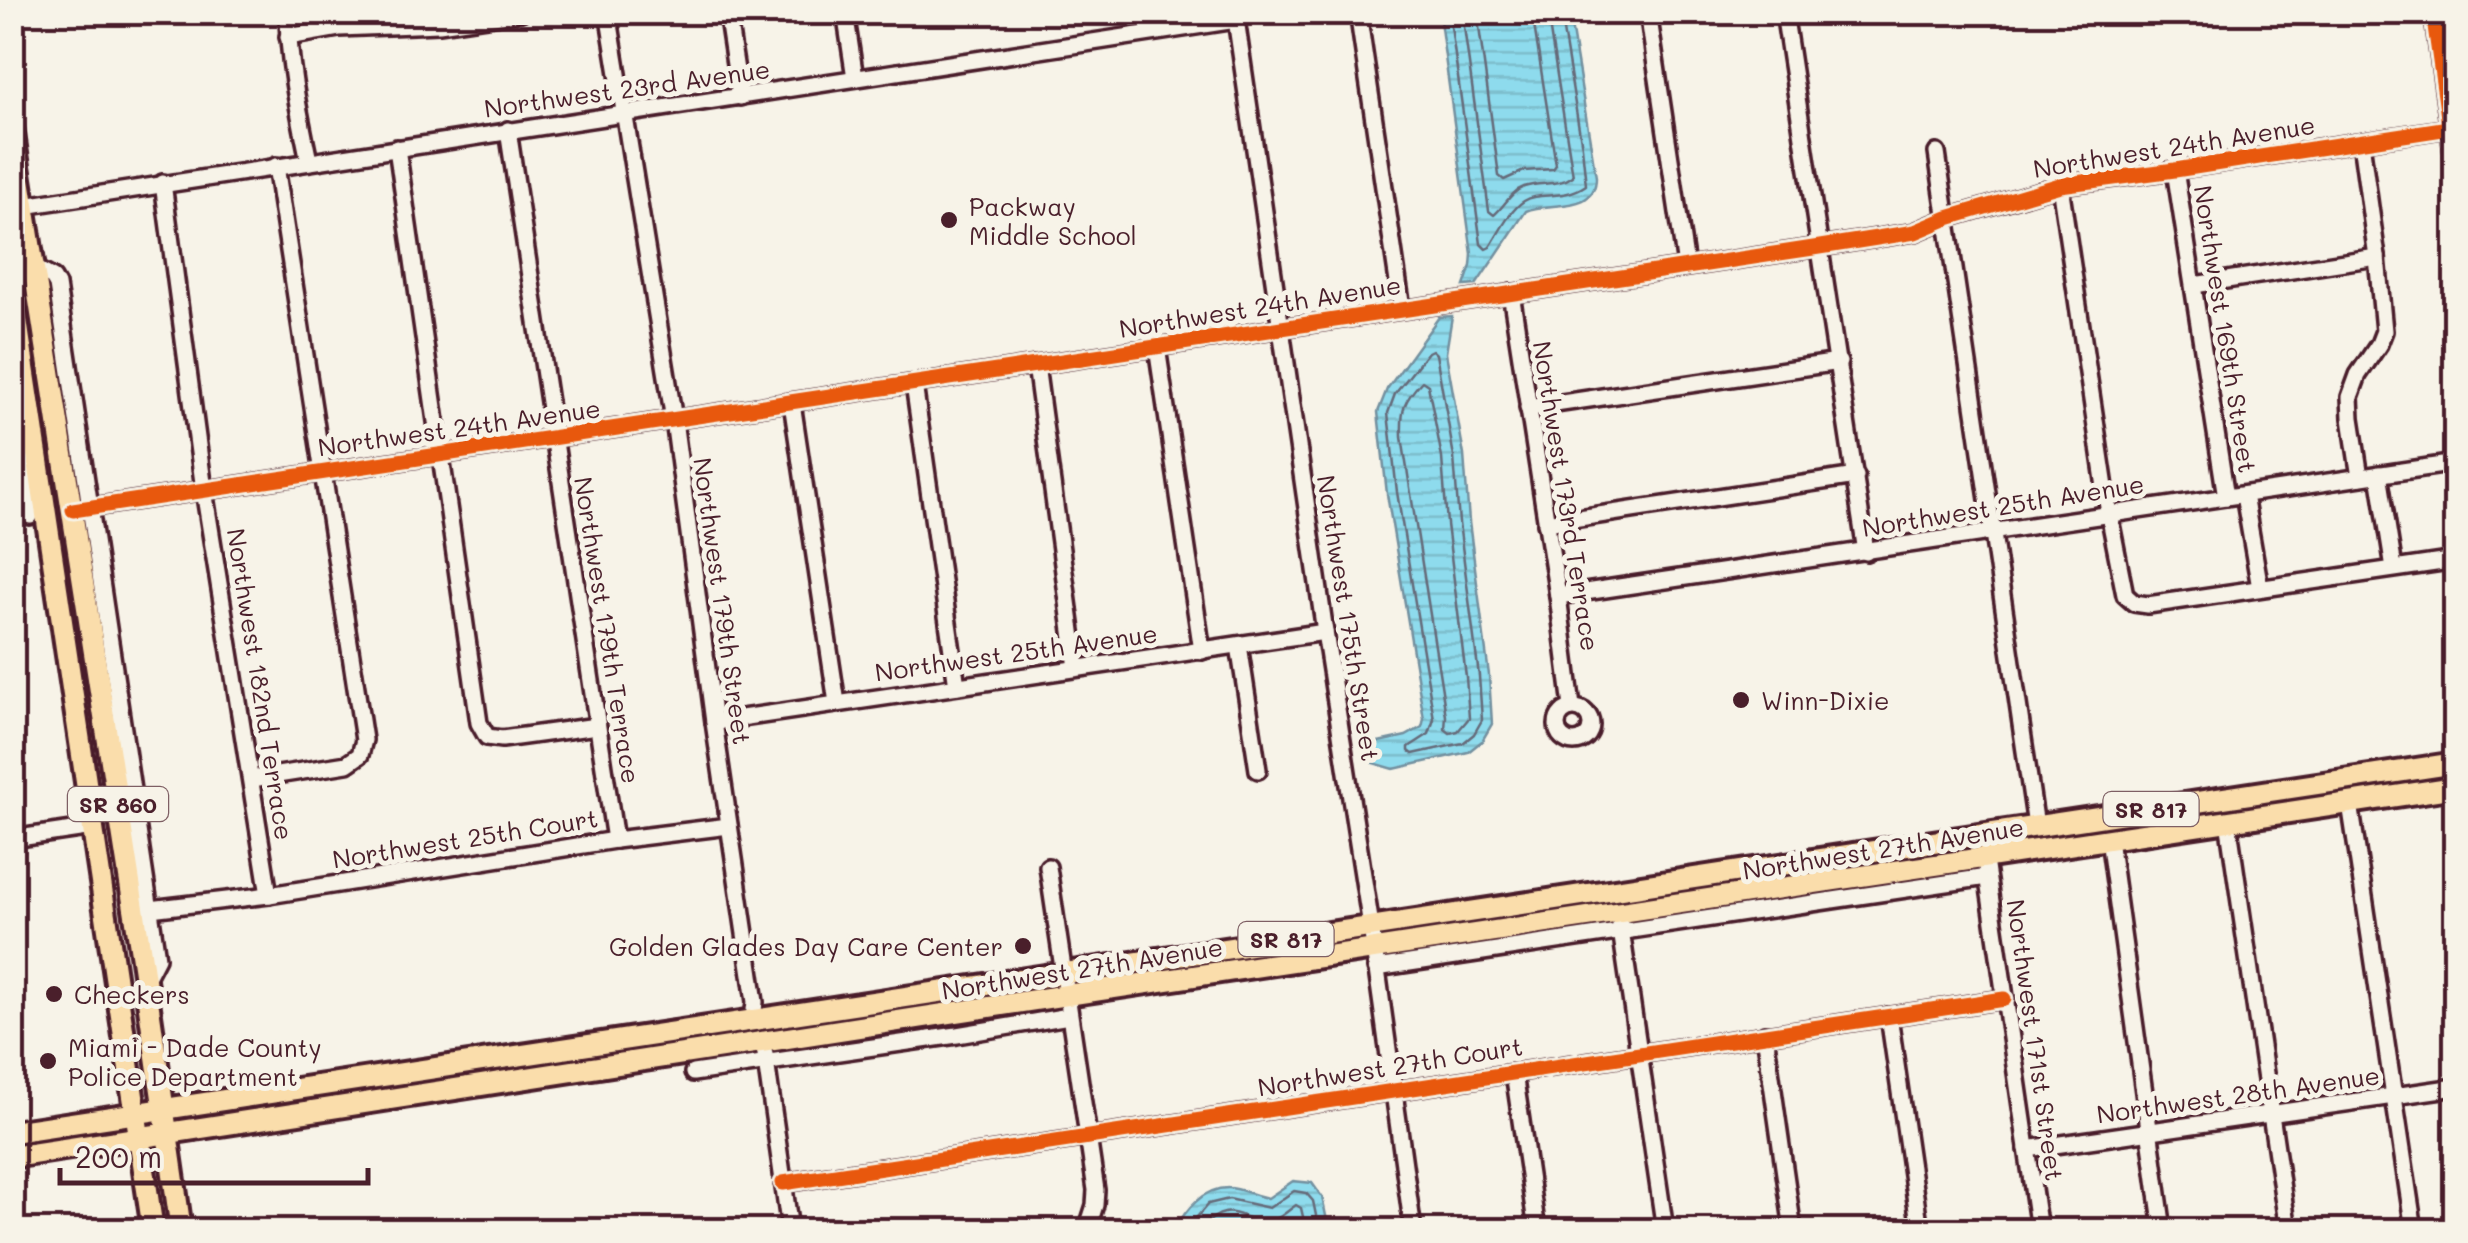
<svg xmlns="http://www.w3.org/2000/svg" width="2468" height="1243" font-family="Mali,sans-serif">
	<defs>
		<pattern id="water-rules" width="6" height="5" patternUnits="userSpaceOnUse" patternTransform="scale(2.5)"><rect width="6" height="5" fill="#8edbed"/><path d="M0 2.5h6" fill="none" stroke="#7cbccb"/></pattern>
	</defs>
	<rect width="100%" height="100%" fill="#f7f3e8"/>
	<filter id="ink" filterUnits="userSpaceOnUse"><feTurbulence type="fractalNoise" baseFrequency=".01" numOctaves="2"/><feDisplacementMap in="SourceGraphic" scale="20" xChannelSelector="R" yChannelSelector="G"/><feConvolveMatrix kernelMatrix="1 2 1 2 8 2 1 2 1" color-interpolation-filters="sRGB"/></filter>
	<g filter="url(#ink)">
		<g fill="url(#water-rules)" stroke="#73909f" stroke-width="2.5">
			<path d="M1439 13H1569L1596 177C1596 214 1550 201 1526 211L1476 285 1464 286 1471 266 1472 254Z"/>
			<polygon points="1452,316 1446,353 1464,455 1469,522 1489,675 1492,724 1482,741 1468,752 1394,769 1370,762 1369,744 1406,736 1422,727 1424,719 1387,494 1378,412 1387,389 1439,317"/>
			<path d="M1293 1181 1312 1183 1322 1197 1329 1230H1175C1185 1210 1203 1188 1228 1188 1241 1188 1255 1196 1268 1198Z"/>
		</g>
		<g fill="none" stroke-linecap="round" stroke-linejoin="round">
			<g stroke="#656a79" stroke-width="2.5">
				<path d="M1449 12 1481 244 1486 249 1490 247C1499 233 1510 210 1524 201 1540 191 1563 201 1586 185L1582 147 1560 12"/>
				<path d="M1462 12 1489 211 1494 215C1505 206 1510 192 1524 187 1541 181 1558 187 1573 176L1547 12"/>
				<polyline points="1477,12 1499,176 1504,180 1524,171 1553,169 1556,165 1532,12"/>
				<polygon points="1432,350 1436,354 1454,457 1459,523 1479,676 1482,720 1474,734 1463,743 1413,754 1409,751 1409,747 1429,734 1434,719 1397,492 1388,413 1395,394 1428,352"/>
				<path d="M1422 381 1428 385 1442 458 1447 524 1466 677 1469 718 1458 731 1450 733 1445 729 1446 716 1402 437C1401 410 1403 401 1422 381Z"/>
				<polyline points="1186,1230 1208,1204 1229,1199 1269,1208 1294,1191 1306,1193 1313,1201 1319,1230"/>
				<path d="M1200 1230C1235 1191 1243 1231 1276 1219 1283 1216 1290 1209 1296 1205L1301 1208 1306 1230"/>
			</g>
			<g stroke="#4a1f2b" stroke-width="22">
				<g id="minor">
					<path d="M288 12C288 62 299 112 309 161"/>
					<polyline points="608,12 674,420 714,722 755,1002 753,1019"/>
					<polyline points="727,12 740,97"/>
					<polyline points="845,12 855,78"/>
					<polyline points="1235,12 1325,632 1371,926 1413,1230"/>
					<polyline points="1358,12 1402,309"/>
					<polyline points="1648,12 1686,266"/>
					<polyline points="1784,12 1866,552"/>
					<polyline points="2433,12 2456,174"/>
					<polyline points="288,37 339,28 439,24 521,12"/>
					<polyline points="508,130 615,840"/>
					<polyline points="397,148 479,723 487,737 502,739 597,726"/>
					<polyline points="1937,153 2036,826"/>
					<polyline points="2175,170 2226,497"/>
					<polyline points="163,183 204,490 269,895"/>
					<polyline points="2060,185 2109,514 2125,595 2134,603 2148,605 2456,560"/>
					<polyline points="24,206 1236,20"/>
					<polyline points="35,268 53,278 57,285 157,958 145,981"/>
					<polyline points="2194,285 2377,257"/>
					<polyline points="1511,293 1558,596 1572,707"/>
					<polyline points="1157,347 1202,651"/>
					<polyline points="1036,365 1077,668"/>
					<polyline points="914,384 957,686"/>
					<polyline points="12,403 30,516"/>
					<polyline points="792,403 837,703"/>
					<polyline points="1528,408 1839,362"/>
					<polyline points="2379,474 2394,568"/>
					<polyline points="2360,477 2351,418 2350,397 2358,375 2379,344 2384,331 2377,257 2361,142"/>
					<polyline points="2244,495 2260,588"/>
					<polyline points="73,510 1820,247 1915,232 1948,218 2060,185 2175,170 2449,128"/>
					<polyline points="1546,523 1856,476"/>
					<polyline points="1558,596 2456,463"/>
					<polyline points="1239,645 1258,770"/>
					<circle cx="1574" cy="725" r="17"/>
					<polyline points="714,722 1325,632"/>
					<polyline points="252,779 347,764 360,755 364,740 276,166"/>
					<polyline points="2350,803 2414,1230"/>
					<polyline points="2228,821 2288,1230"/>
					<polyline points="12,839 93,827"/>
					<polyline points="2109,839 2163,1230"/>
					<polyline points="1048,867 1096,1190 1095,1205 1087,1230"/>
					<polyline points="1986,867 2039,1230"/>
					<polyline points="150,909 269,895 615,840 729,826"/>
					<polyline points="1620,923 1665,1230"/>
					<polyline points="1376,968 1987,877"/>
					<polyline points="1889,1016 1920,1230"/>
					<polyline points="1765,1034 1793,1230"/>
					<polyline points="765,1054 790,1230"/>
					<polyline points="693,1073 957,1035 1069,1016"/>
					<polyline points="1514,1073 1537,1230"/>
					<polyline points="2027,1149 2456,1087"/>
					<polyline points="783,1183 2004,999"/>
				</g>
			</g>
			<g stroke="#4a1f2b" stroke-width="28">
				<g id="major">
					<polyline points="12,128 143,966 181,1230"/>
					<polyline points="12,287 153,1230"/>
					<polyline points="12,1132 2456,763"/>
					<polyline points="12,1157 1067,995 2456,787"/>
				</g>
			</g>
			<use href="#minor" stroke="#f7f3e8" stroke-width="15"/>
			<use href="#major" stroke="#faddab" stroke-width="20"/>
			<g stroke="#f7f3e8" stroke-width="21">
				<g id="cycleway">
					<polyline points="2433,12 2456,174"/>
					<polyline points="73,510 1820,247 1915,232 1948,218 2060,185 2175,170 2449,128"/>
					<polyline points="783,1183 2004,999"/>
				</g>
			</g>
			<use href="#cycleway" stroke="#e8590c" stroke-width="15"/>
		</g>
	</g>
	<g fill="#4a1f2b" stroke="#f7f3e8" stroke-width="4">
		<circle cx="949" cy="220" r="10"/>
		<circle cx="1741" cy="700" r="10"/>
		<circle cx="1023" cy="946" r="10"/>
		<circle cx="54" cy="994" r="10"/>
		<circle cx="48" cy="1061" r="10"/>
	</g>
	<g text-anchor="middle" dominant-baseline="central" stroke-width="10" stroke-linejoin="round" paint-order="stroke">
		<g fill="#f7f3e8" stroke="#7e5f64" stroke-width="2.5">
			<rect x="68" y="787" width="100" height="34" rx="8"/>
			<rect x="2103.5" y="792" width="95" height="34" rx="8"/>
			<rect x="1238.5" y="922" width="95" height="34" rx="8"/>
		</g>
		<g font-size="22" font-weight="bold" fill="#4a1f2b">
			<text x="118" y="804">SR 860</text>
			<text x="2151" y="809">SR 817</text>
			<text x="1286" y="939">SR 817</text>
		</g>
		<g font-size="25" fill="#4a1f2b" stroke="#f7f3e8">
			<text transform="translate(627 88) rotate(-8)">Northwest 23rd Avenue</text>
			<text transform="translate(2174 146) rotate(-9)">Northwest 24th Avenue</text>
			<text transform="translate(1260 306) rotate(-9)">Northwest 24th Avenue</text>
			<text transform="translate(2226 329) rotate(81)">Northwest 169th Street</text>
			<text transform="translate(459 427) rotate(-8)">Northwest 24th Avenue</text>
			<text transform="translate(1567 496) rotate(81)">Northwest 173rd Terrace</text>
			<text transform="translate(2003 505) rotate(-9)">Northwest 25th Avenue</text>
			<text transform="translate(723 601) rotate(82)">Northwest 179th Street</text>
			<text transform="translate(1349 618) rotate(81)">Northwest 175th Street</text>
			<text transform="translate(608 630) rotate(81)">Northwest 179th Terrace</text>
			<text transform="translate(1016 652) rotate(-8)">Northwest 25th Avenue</text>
			<text transform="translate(261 684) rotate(81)">Northwest 182nd Terrace</text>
			<text transform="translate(465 838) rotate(-9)">Northwest 25th Court</text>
			<text transform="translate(1883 848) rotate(-9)">Northwest 27th Avenue</text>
			<text transform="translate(1082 968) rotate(-9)">Northwest 27th Avenue</text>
			<text transform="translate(2036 1040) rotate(82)">Northwest 171st Street</text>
			<text transform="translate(1390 1066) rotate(-9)">Northwest 27th Court</text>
			<text transform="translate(2238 1094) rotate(-8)">Northwest 28th Avenue</text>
		</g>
		<g font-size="25" fill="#4a1f2b" stroke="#f7f3e8" text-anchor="start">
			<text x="969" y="206">Packway<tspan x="969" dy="29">Middle School</tspan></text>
			<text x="1761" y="700">Winn-Dixie</text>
			<text x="1003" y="946" text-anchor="end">Golden Glades Day Care Center</text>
			<text x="74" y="994">Checkers</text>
			<text x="68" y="1047">Miami - Dade County<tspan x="68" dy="29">Police Department</tspan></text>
		</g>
	</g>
	<rect width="2468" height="1243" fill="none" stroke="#f7f3e8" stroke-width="50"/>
	<rect x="25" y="25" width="2418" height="1193" fill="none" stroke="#4a1f2b" stroke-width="4" filter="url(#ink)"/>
	<path d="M60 1168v15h308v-15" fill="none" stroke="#4a1f2b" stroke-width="5"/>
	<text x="75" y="1168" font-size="30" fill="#4a1f2b" stroke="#f7f3e8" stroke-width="8" paint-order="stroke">200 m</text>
</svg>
